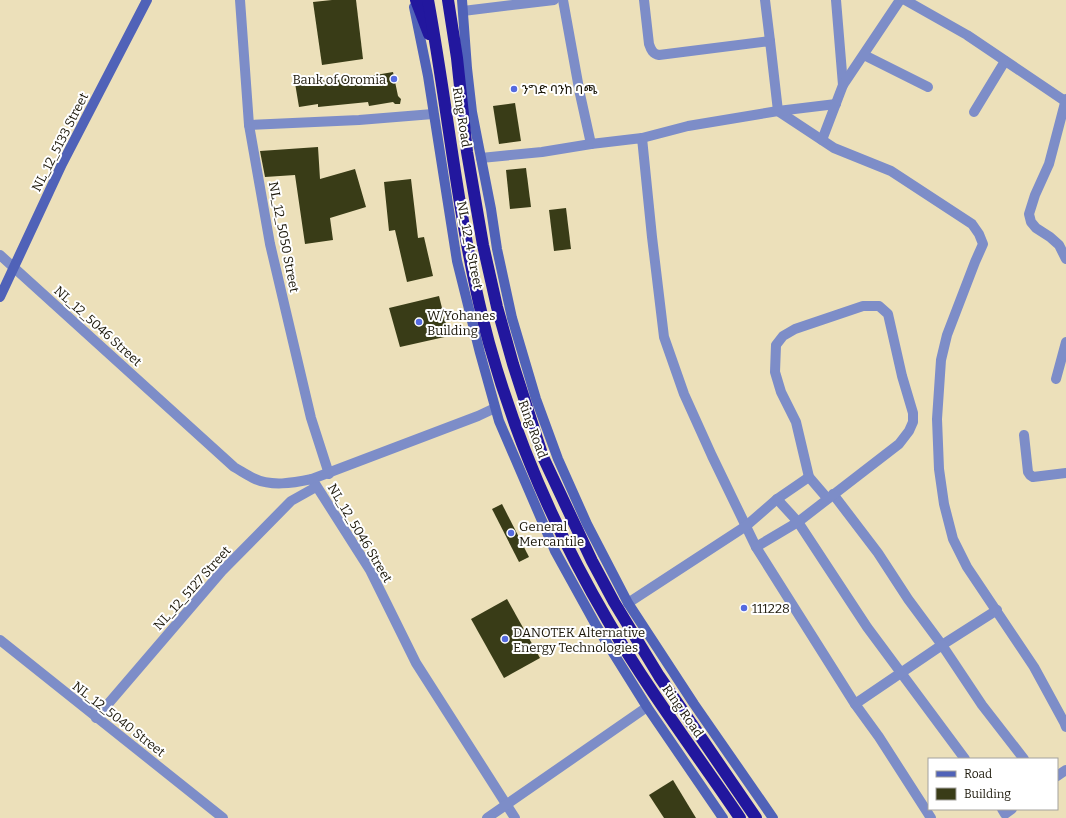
<svg xmlns="http://www.w3.org/2000/svg" width="1066" height="818" font-family="Bitter,'Noto Sans Ethiopic',serif">
	<rect width="100%" height="100%" fill="#ece0ba"/>
	<g fill="#393c17">
		<polygon points="332,0 356,0 363,59 322,65 313,2"/>
		<polygon points="393,72 398,96 401,99 400,104 395,104 393,102 369,106 368,102 318,107 318,104 299,107 295,83 364,77"/>
		<polygon points="515,103 521,141 499,144 493,106"/>
		<polygon points="318,147 320,179 355,169 366,207 330,218 333,240 305,244 295,175 265,177 260,151"/>
		<polygon points="526,168 531,207 510,209 506,170"/>
		<polygon points="411,179 418,238 424,237 433,276 407,282 395,230 389,231 384,182"/>
		<polygon points="566,208 571,249 554,251 549,210"/>
		<polygon points="439,296 449,336 400,347 389,308"/>
		<polygon points="502,504 529,557 519,562 492,509"/>
		<polygon points="507,599 540,658 504,678 471,619"/>
		<polygon points="673,780 696,818 664,818 649,795"/>
	</g>
	<g fill="none" stroke-linecap="round" stroke-linejoin="round">
		<g stroke="#7d8dc8" stroke-width="10">
			<polyline points="240,0 249,125 270,244 311,418 329,474"/>
			<polyline points="563,0 580,94 591,144"/>
			<path d="M644 0 649 44C651 50 653 54 659 55L770 41 778 111 834 148 891 171 972 224 979 234 983 244 975 262 947 335 941 360 937 419 939 469 944 504 953 539 967 567 1034 667 1064 722 1066 727"/>
			<polyline points="765,0 770,41"/>
			<polyline points="836,0 843,85"/>
			<polyline points="905,0 967,35 1065,101"/>
			<polyline points="463,11 554,0"/>
			<polyline points="864,55 928,87"/>
			<polyline points="1066,99 1049,164 1035,195 1029,214 1031,222 1036,228 1050,237 1059,245 1066,259"/>
			<polyline points="974,112 1005,61"/>
			<polyline points="249,125 359,120 433,114"/>
			<polyline points="642,138 688,126 778,111 836,104"/>
			<polyline points="822,140 843,85 900,0"/>
			<polyline points="481,158 542,152 591,144 642,138 652,237 664,337 684,394 712,456 756,547 855,704 879,737 931,818"/>
			<path d="M0 255 234 467C241 471 247 475 253 478 271 487 293 483 312 479L478 416 495 408"/>
			<polyline points="1056,379 1066,342"/>
			<polyline points="1024,435 1028,472 1030,475 1033,477 1066,473"/>
			<polyline points="312,479 370,570 416,663 515,818"/>
			<polyline points="833,494 878,553 908,599 942,645 997,610"/>
			<polyline points="777,499 798,522 867,627 965,759"/>
			<polyline points="756,547 798,522 899,444 909,431 913,422 913,413 902,376 888,314 879,306 863,306 795,329 783,336 776,345 775,372 781,392 796,422 809,477 827,498"/>
			<polyline points="628,603 746,526 777,499 809,477"/>
			<polyline points="0,640 223,818"/>
			<polyline points="855,704 942,645 982,705 1024,759"/>
			<polyline points="96,718 222,571 291,501 316,487"/>
			<polyline points="1057,776 1066,770"/>
			<polyline points="1002,809 1005,814 1012,809"/>
			<polyline points="487,818 647,707"/>
		</g>
		<g stroke="#5062b8" stroke-width="10">
			<polyline points="462,0 467,68 472,112 491,209 497,249 512,318 536,399 558,459 587,524 628,603 694,704 773,818"/>
			<polyline points="414,7 428,76 457,261 480,353 499,421 555,551 597,627 647,707 723,818"/>
			<polyline points="0,297 62,164 147,0"/>
		</g>
		<g stroke="#22179e" stroke-width="12">
			<polyline points="416,0 429,34"/>
			<path d="M428 0C449 114 459 232 489 343 516 440 557 534 608 621 648 690 696 753 740 818"/>
			<polyline points="448,0 457,58 467,152 483,245 497,307 513,364 543,457 592,561 614,602 659,676 756,818"/>
		</g>
	</g>
	<g fill="#556ae0" stroke="#fff" stroke-width="1.5">
		<circle cx="394" cy="79" r="4"/>
		<circle cx="514" cy="89" r="4"/>
		<circle cx="419" cy="322" r="4"/>
		<circle cx="511" cy="533" r="4"/>
		<circle cx="744" cy="608" r="4"/>
		<circle cx="505" cy="639" r="4"/>
	</g>
	<g text-anchor="middle" dominant-baseline="central" stroke-width="4" stroke-linejoin="round" paint-order="stroke">
		<g font-size="13" fill="#1b1709" stroke="#fff" text-anchor="start">
			<text x="386" y="79" text-anchor="end">Bank of Oromia</text>
			<text x="522" y="89">ንግድ ባንከ ባጫ</text>
			<text x="427" y="315">W/Yohanes<tspan x="427" dy="15">Building</tspan></text>
			<text x="519" y="526">General<tspan x="519" dy="15">Mercantile</tspan></text>
			<text x="752" y="608">111228</text>
			<text x="513" y="632">DANOTEK Alternative<tspan x="513" dy="15">Energy Technologies</tspan></text>
		</g>
		<g font-size="13" fill="#1b1709" stroke="#fff">
			<text transform="translate(462 117) rotate(81)">Ring Road</text>
			<text transform="translate(60 142) rotate(-63)">NL_12_5133 Street</text>
			<text transform="translate(284 237) rotate(79)">NL_12_5050 Street</text>
			<text transform="translate(470 245) rotate(79)">NL_12_4 Street</text>
			<text transform="translate(98 326) rotate(42)">NL_12_5046 Street</text>
			<text transform="translate(533 429) rotate(70)">Ring Road</text>
			<text transform="translate(360 533) rotate(59)">NL_12_5046 Street</text>
			<text transform="translate(192 588) rotate(-48)">NL_12_5127 Street</text>
			<text transform="translate(683 711) rotate(55)">Ring Road</text>
			<text transform="translate(119 719) rotate(38)">NL_12_5040 Street</text>
		</g>
	</g>
	<rect x="928" y="758" width="130" height="52" fill="#ffffff" stroke="#a4a29d"/>
	<rect x="936" y="771" width="20" height="6" fill="#5062b8" stroke="#a4a29d"/>
	<text x="964" y="778" font-size="12" fill="#1b1709">Road</text>
	<rect x="936" y="788" width="20" height="12" fill="#393c17" stroke="#a4a29d"/>
	<text x="964" y="798" font-size="12" fill="#1b1709">Building</text>
</svg>
